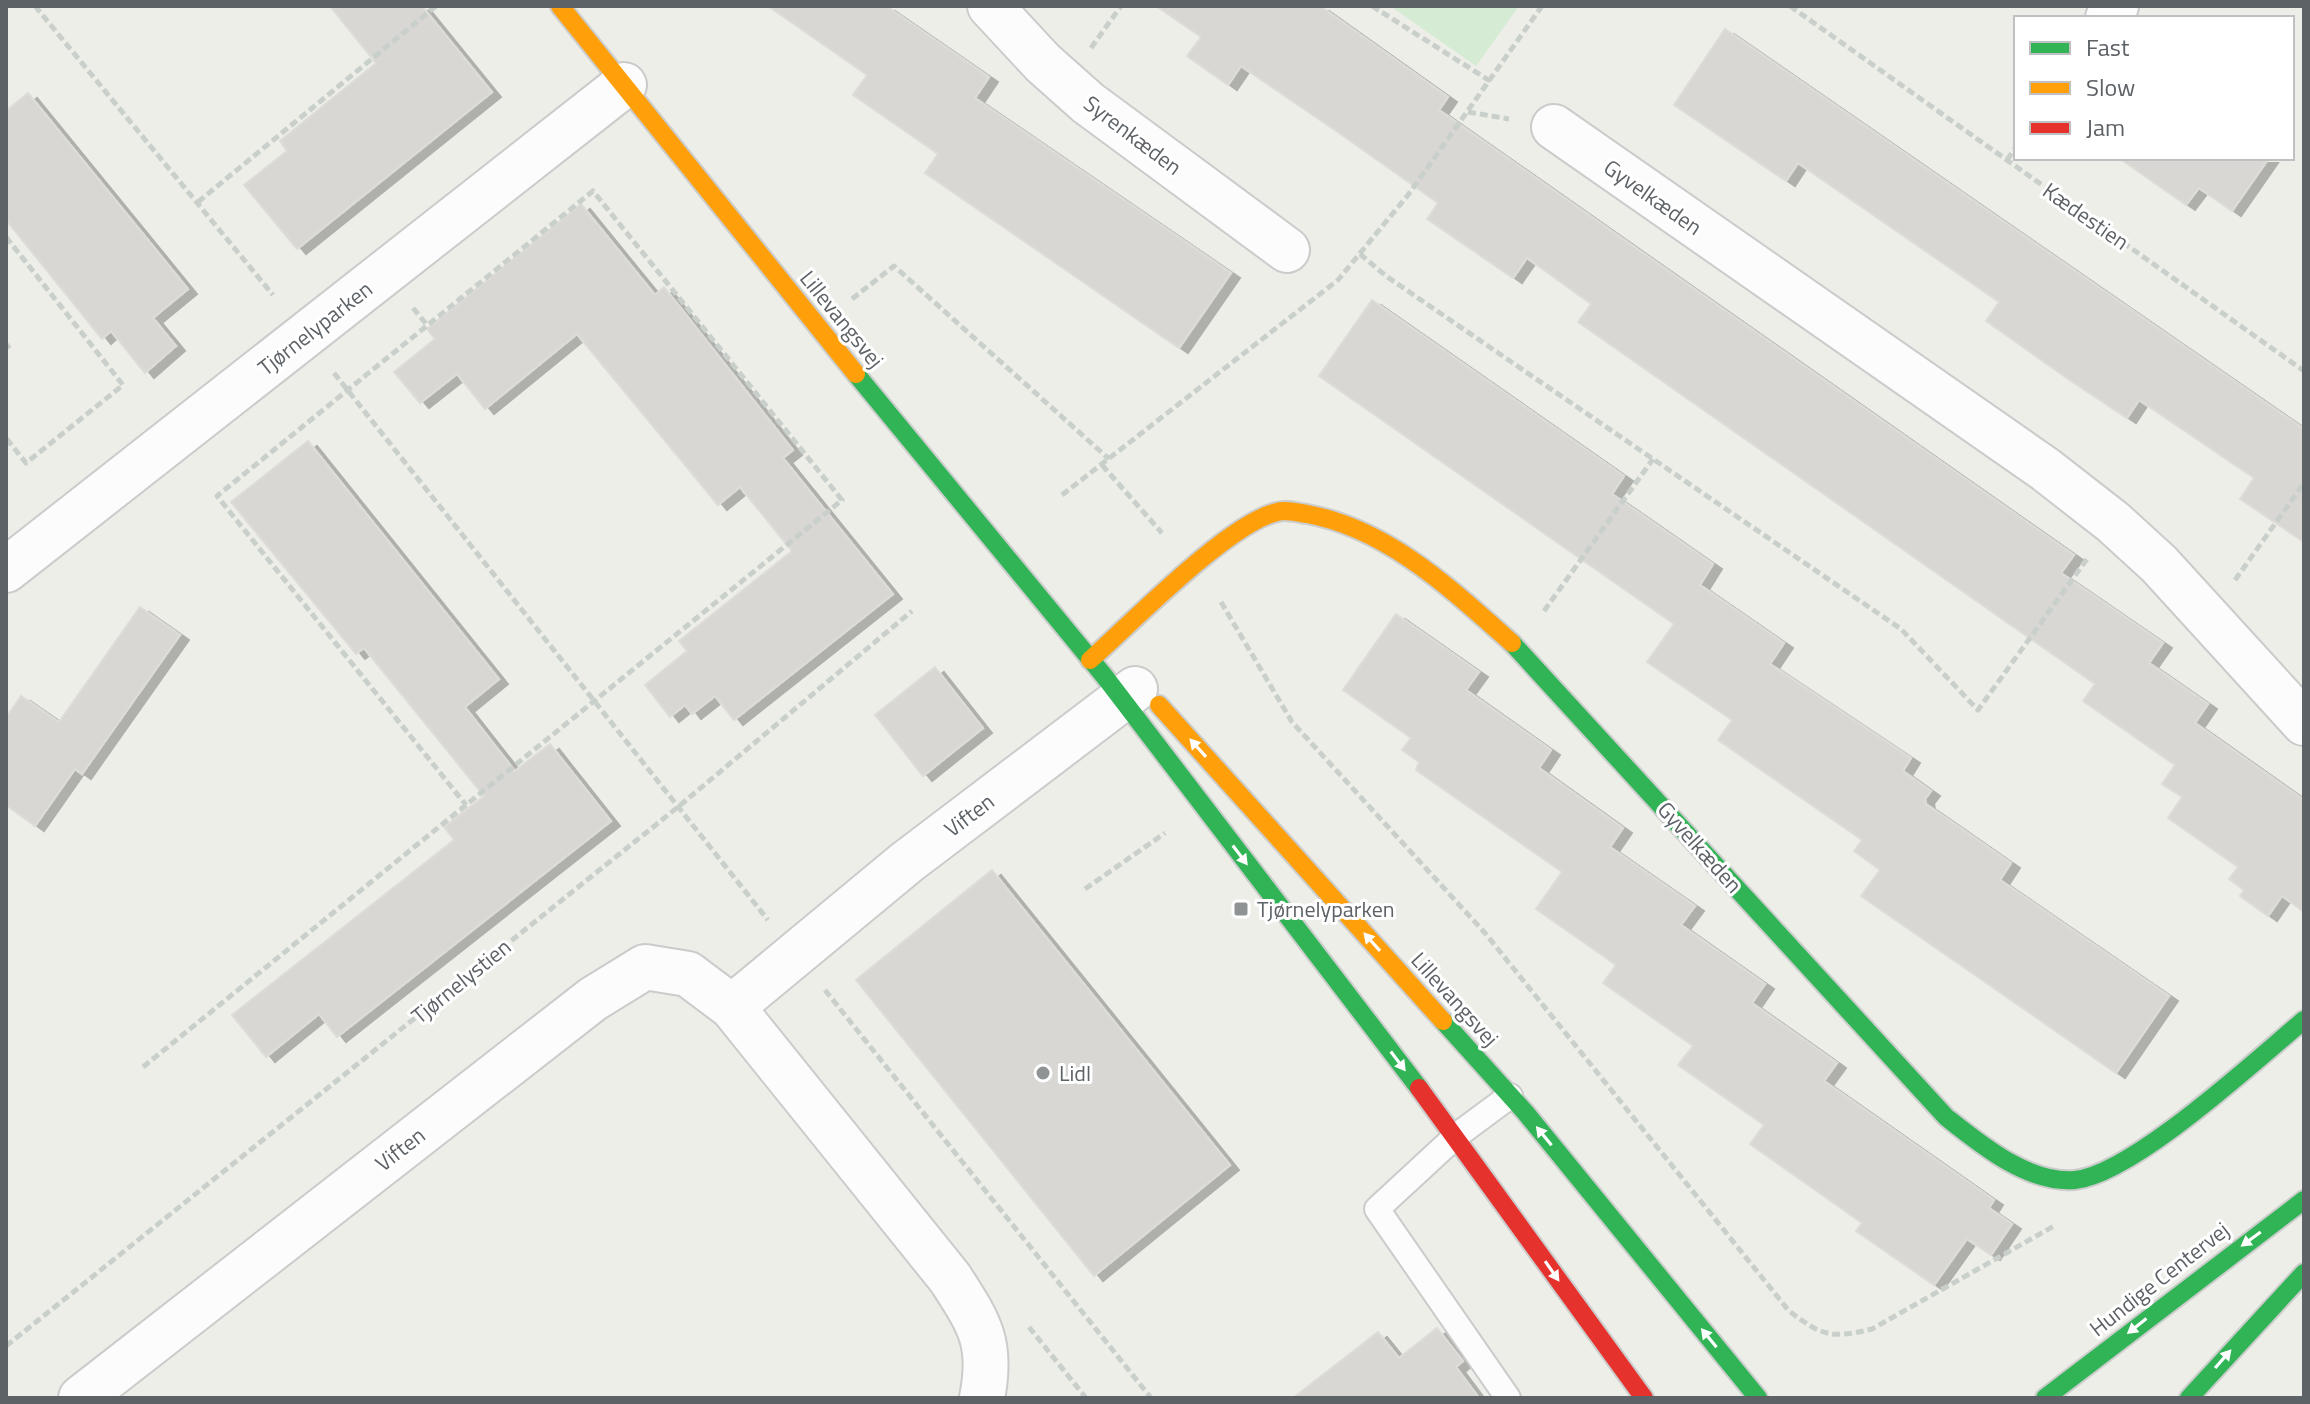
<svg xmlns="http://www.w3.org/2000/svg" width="2310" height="1404" font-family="'Titillium Web',sans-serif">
	<defs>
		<filter id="shadow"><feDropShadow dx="9" dy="5" stdDeviation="0" flood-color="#0004"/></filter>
	</defs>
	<rect width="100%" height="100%" fill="#eeeee9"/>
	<polygon fill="#d5ebd4" points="1390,6 1519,6 1476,66"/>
	<g fill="#d8d7d4" stroke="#dedcd8" stroke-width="2" filter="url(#shadow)">
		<polygon points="330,6 422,6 492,92 297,249 244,185 287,151 280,141 376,63"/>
		<polygon points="768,6 886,6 989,77 975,98 1231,273 1179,348 925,173 938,154 853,95 867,75"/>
		<polygon points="1156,6 1320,6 1448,97 1439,110 2074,555 2061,573 2163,643 2149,663 2208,704 2195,723 2304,800 2304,912 2282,896 2268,916 2240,896 2244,890 2229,879 2238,867 2168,818 2182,797 2162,784 2175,765 2083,701 2095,684 1578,322 1591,304 1527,258 1513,278 1427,219 1438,203 1339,133 1241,66 1228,85 1187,56 1201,37"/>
		<polygon points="1725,29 2304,429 2304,542 2240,499 2254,478 2139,400 2127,418 2071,381 1986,321 1999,302 1798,163 1786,181 1674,105"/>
		<polygon points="28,93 188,289 153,318 176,346 145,373 111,331 102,339 6,220 6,111"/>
		<polygon points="2119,158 2269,158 2232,211 2199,188 2186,205"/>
		<polygon points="581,204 655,295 664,287 793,450 783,458 893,594 734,720 715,696 692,714 685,705 670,717 645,685 687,651 679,641 792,551 740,487 718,505 577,334 485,409 457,374 420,403 394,372 435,339 427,329"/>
		<polygon points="1372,300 1624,476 1612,494 1713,564 1700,585 1784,643 1770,664 1911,758 1903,771 1931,791 1925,799 1926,804 2011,863 2000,880 2169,996 2116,1073 1861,896 1880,870 1854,851 1862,840 1718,740 1732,720 1647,662 1674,624 1319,376"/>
		<polygon points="308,441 499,679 465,707 515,771 550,744 611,821 337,1037 319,1014 266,1057 232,1015 454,840 444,827 484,796 364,648 356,654 231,502"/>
		<polygon points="140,607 180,635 82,774 75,769 35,826 6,805 6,718 21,696 59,722"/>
		<polygon points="1396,614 1479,672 1466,690 1551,750 1539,768 1623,828 1610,847 1695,906 1681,925 1765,984 1752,1003 1837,1063 1824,1081 1994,1200 1989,1208 2012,1224 1991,1255 1967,1239 1934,1285 1856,1231 1862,1223 1750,1144 1764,1125 1678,1065 1693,1046 1603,983 1616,965 1536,909 1562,872 1416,770 1419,762 1402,750 1411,738 1343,690"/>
		<polygon points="935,667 983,728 923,776 875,715"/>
		<polygon points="992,870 1230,1165 1094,1276 856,980"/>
		<polygon points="1437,1328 1463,1361 1456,1367 1479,1398 1293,1398 1378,1332 1399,1358"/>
	</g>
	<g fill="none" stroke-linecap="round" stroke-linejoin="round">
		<g stroke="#cbcbcb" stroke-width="28">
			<polyline id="lane" points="1508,1398 1377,1209 1456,1136 1510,1096"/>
		</g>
		<g stroke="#cbcbcb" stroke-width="48">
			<g id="street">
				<polyline points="990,6 1043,63 1088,103 1287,250"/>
				<polyline points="2108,18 2116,6"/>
				<polyline points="1554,127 2045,469 2113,522 2159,564 2304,723"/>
				<polyline points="6,570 624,85"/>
				<polyline points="732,1007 907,862 1135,689"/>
				<path d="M81 1398 593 999 645 967 688 974 732 1007 950 1278C979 1323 993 1342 982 1398"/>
			</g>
		</g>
		<g stroke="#cbcccc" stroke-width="22">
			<g id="fast">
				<polyline points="856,374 1105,677 1419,1088"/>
				<path d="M1512 643 1946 1117C1980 1144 2028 1184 2075 1180 2133 1174 2256 1060 2304 1020"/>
				<polyline points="1443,1021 1525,1112 1758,1398"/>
				<polyline points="2045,1398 2304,1200"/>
				<polyline points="2189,1398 2304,1273"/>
			</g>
		</g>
		<g stroke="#cbcccc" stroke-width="22">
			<g id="slow">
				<polyline points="560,6 856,374"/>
				<path d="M1090 660C1131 624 1227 524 1277 512 1286 509 1298 513 1307 514 1389 529 1452 590 1512 643"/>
				<polyline points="1159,705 1443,1021"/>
			</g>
		</g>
		<g stroke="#cbcccc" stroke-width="22">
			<polyline id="jam" points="1419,1088 1644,1398"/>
		</g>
		<g stroke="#c9cfcb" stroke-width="5" stroke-dasharray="8 4" stroke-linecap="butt">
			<polyline points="35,6 273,295"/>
			<polyline points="1372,6 1490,81"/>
			<polyline points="1790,6 2304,371"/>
			<polyline points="1091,48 1121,6"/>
			<polyline points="1468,112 1509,119"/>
			<polyline points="2007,160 2016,147"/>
			<polyline points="198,202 436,6"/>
			<polyline points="6,237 123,385 26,463 6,438"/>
			<polyline points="1360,254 1386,276 1901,629 1978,710 2087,559"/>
			<polyline points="852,299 894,266 1109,459"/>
			<polyline points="413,308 427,325"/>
			<polyline points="6,348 10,345"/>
			<polyline points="334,373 768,920"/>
			<polyline points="1102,465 1162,533"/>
			<polyline points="1062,495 1338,280 1408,195 1542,6"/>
			<polyline points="2235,580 2304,483"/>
			<path d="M1221 602 1292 722 1485 933 1789 1311C1822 1336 1831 1339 1872 1329L2054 1226"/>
			<polyline points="1544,611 1653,459"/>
			<polyline points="1085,889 1165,833"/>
			<polyline points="825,990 1151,1398"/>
			<polyline points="143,1067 842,500 593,191 217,496 466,805"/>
			<polyline points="1029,1327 1086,1398"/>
			<polyline points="6,1346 678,807 912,611"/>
		</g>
		<use href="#lane" stroke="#fcfcfc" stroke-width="24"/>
		<use href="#street" stroke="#fcfcfc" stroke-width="44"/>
		<use href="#fast" stroke="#30b455" stroke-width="18"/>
		<use href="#slow" stroke="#ff9f0a" stroke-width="18"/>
		<use href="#jam" stroke="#e5322d" stroke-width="18"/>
	</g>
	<defs><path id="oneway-solid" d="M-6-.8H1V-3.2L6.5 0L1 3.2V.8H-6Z" transform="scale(2)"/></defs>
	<g fill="#fff">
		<use href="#oneway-solid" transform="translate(1198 748) rotate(-132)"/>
		<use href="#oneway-solid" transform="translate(1240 855) rotate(53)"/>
		<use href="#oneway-solid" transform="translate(1372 942) rotate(-132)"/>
		<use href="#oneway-solid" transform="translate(1398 1061) rotate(53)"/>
		<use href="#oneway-solid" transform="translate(1544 1136) rotate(-129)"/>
		<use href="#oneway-solid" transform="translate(2251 1239) rotate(144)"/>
		<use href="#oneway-solid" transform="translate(1552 1271) rotate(55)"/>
		<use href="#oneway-solid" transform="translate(2137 1326) rotate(142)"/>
		<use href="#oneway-solid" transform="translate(1709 1338) rotate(-129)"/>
		<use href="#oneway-solid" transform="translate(2223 1359) rotate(-49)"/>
	</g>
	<g fill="#909394" stroke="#fff" stroke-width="3">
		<rect x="1233" y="901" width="16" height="16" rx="4"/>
		<circle cx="1043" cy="1073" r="8"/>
	</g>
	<g text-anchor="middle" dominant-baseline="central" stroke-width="6" stroke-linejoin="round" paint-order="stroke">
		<g font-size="22" fill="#5d6267" stroke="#fff">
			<text transform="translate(1133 135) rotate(37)">Syrenkæden</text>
			<text transform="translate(1653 197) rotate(35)">Gyvelkæden</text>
			<text transform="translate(2086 216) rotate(35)">Kædestien</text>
			<text transform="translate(842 319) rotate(51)">Lillevangsvej</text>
			<text transform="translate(315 328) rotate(-38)">Tjørnelyparken</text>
			<text transform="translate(969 815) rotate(-37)">Viften</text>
			<text transform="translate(1700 847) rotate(48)">Gyvelkæden</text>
			<text transform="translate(461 981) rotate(-39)">Tjørnelystien</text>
			<text transform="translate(1455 999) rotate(48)">Lillevangsvej</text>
			<text transform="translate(400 1149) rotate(-38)">Viften</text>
			<text transform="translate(2159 1279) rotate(-38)">Hundige Centervej</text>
		</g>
		<g font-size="22" fill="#5d6267" stroke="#fff" text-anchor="start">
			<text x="1257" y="909">Tjørnelyparken</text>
			<text x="1059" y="1073">Lidl</text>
		</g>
	</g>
	<rect width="2310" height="1404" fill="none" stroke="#5d6267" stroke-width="16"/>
	<rect x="2014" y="16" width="280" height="144" fill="#ffffff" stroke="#bec0c2" stroke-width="2"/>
	<rect x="2030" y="42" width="40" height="12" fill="#30b455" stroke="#bec0c2" stroke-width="2"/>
	<text x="2086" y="56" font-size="24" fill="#5d6267">Fast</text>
	<rect x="2030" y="82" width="40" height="12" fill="#ff9f0a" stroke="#bec0c2" stroke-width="2"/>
	<text x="2086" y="96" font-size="24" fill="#5d6267">Slow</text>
	<rect x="2030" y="122" width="40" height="12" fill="#e5322d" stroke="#bec0c2" stroke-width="2"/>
	<text x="2086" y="136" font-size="24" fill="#5d6267">Jam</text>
</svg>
